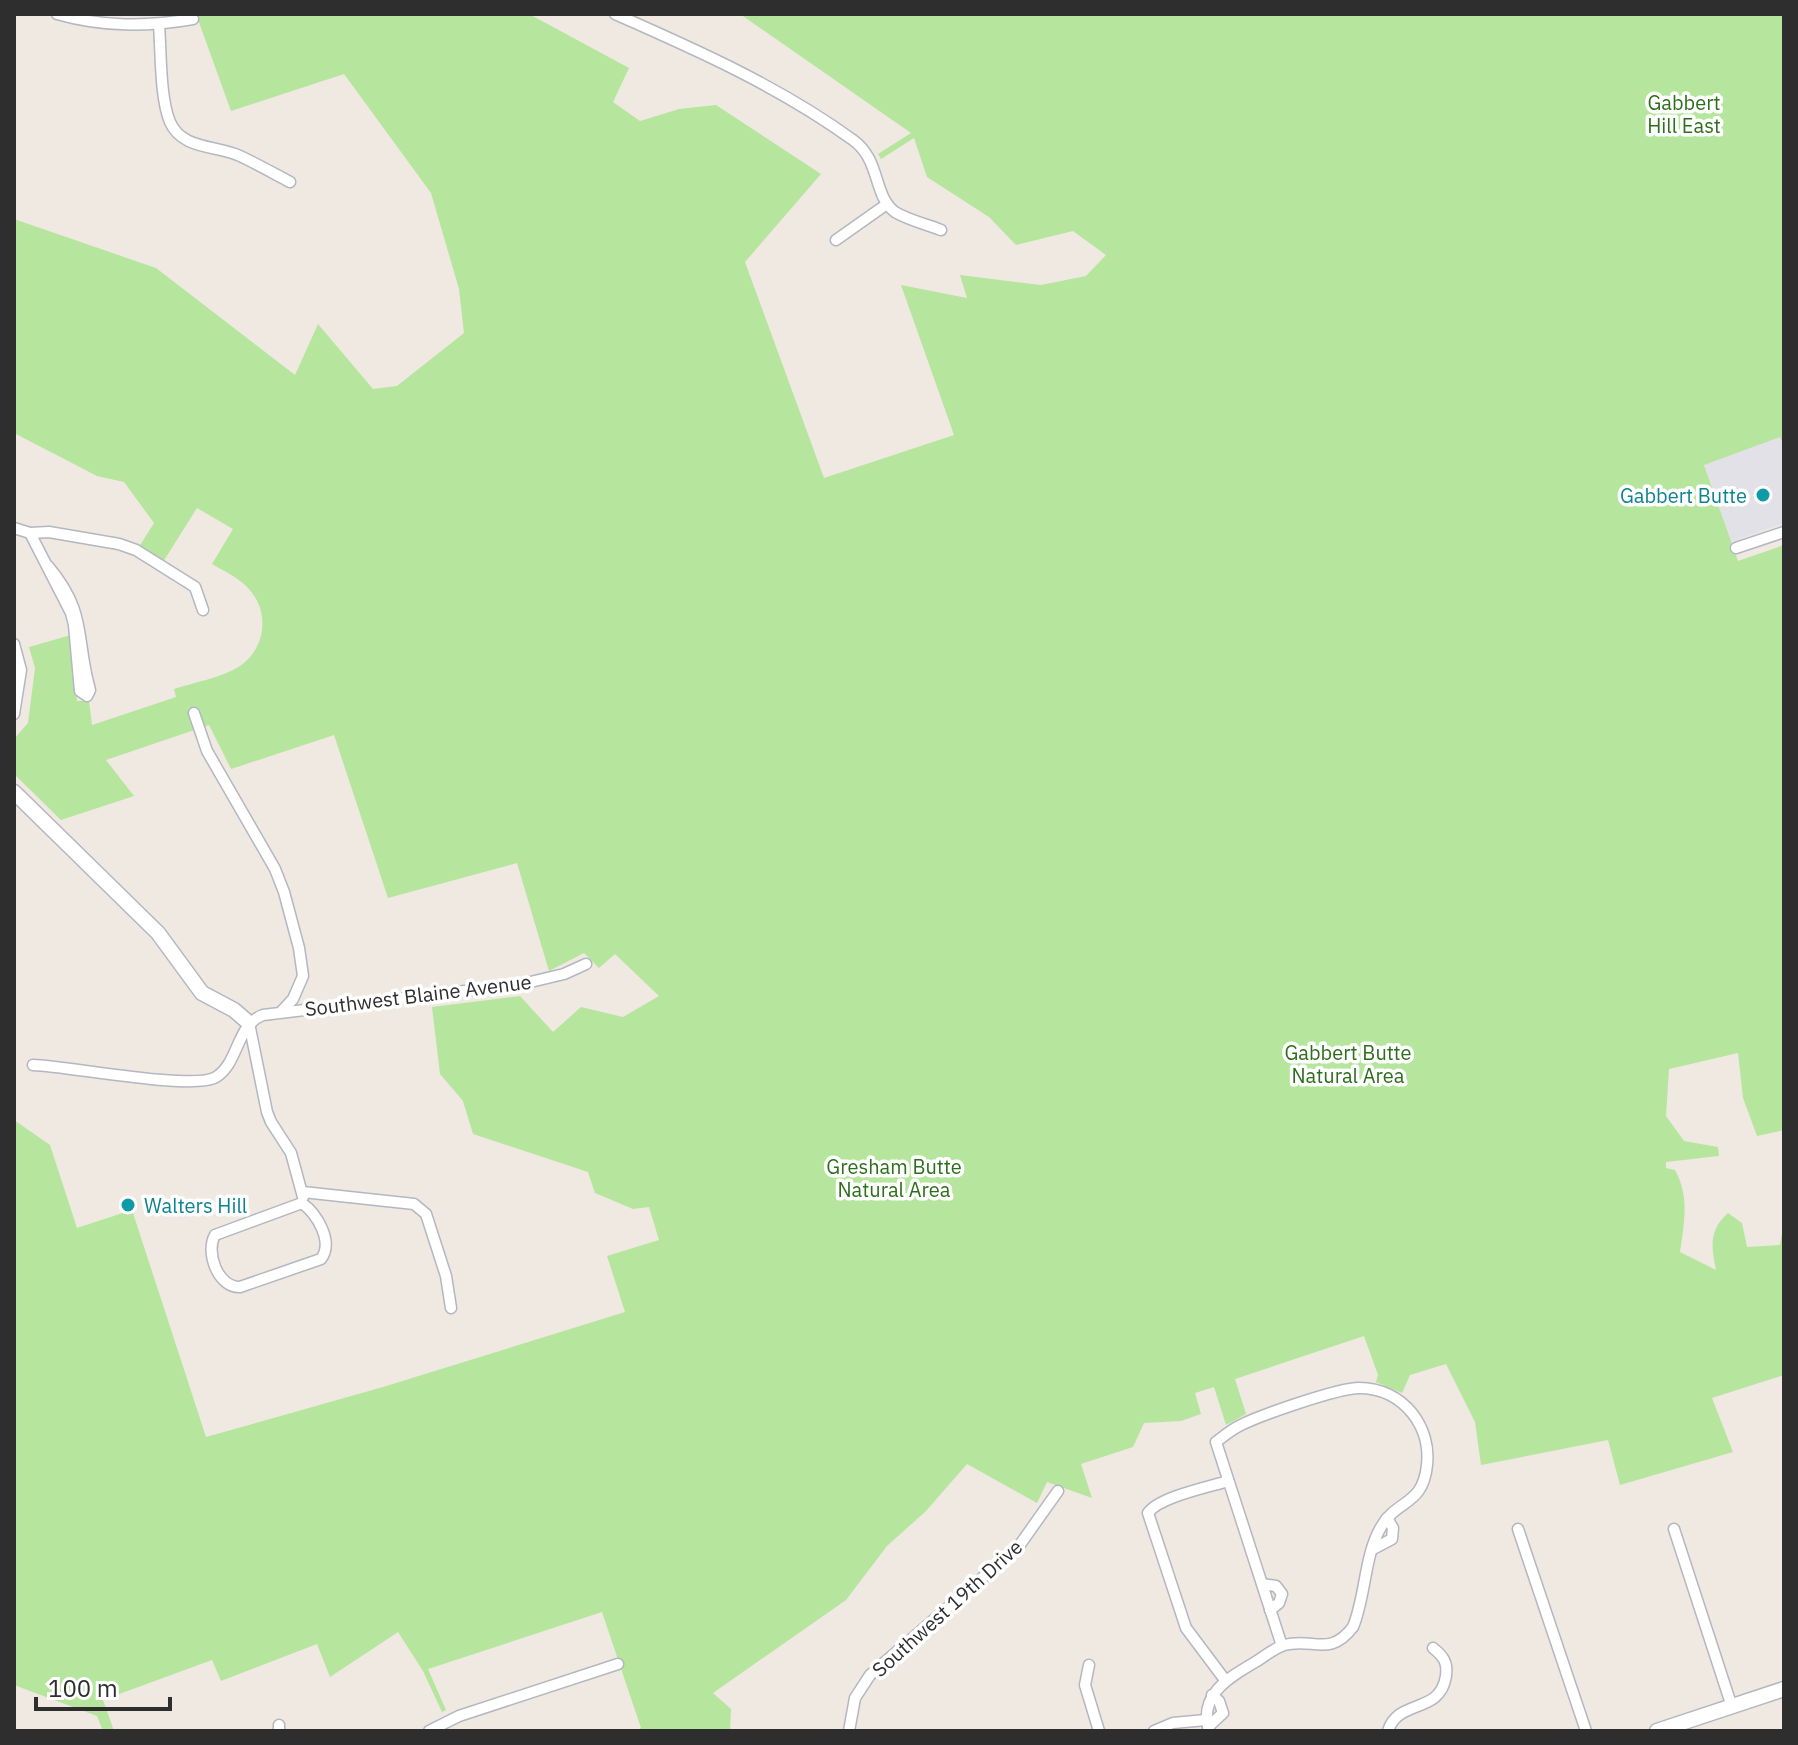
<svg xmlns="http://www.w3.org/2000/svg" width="1798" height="1745" font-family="'IBM Plex Sans',sans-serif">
	<rect width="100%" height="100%" fill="#efe9e1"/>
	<polygon fill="#e3e1e8" points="1781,436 1784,446 1784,523 1731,542 1704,464"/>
	<path fill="#b6e59e" d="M196 14H529L629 68 613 102 640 121 679 109 716 105 821 174 745 262 824 478 954 435 901 285 967 298 960 275 1041 285 1086 276 1106 255 1073 231 1016 245 989 217 927 177 914 138 881 159 878 154 911 133 740 14H1784V446L1780 437 1704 465 1738 561 1784 545V1130L1757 1136 1743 1098 1738 1053 1669 1069 1666 1116 1684 1141 1718 1147 1719 1156 1666 1162V1168L1675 1170C1690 1197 1684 1224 1680 1252L1716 1270C1711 1246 1709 1230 1728 1213L1742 1223 1747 1247 1780 1245 1784 1221V1375L1712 1398 1733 1452 1620 1485 1608 1440 1481 1465 1475 1422 1446 1364 1410 1375 1402 1393 1376 1382 1378 1375 1364 1336 1235 1379 1246 1414 1226 1425 1214 1387 1195 1393 1201 1414 1181 1421 1144 1423 1133 1447 1081 1464 1092 1498 1047 1482 1037 1503 967 1464 926 1511 887 1546 846 1600 713 1693 731 1709 730 1731H634L641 1728 602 1612 428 1669 446 1710 442 1712 423 1671 398 1632 330 1677 317 1644 221 1681 212 1660 103 1700 114 1731H103L97 1716 14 1685V1120L50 1145 77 1228 132 1210 206 1437 383 1387 625 1312 607 1256 659 1240 649 1207 633 1209 595 1193 588 1172 473 1134 463 1101 440 1074 432 1007 520 996 553 1032 581 1007 623 1017 659 996 615 954 599 968 584 953 549 971 517 863 388 898 334 735 231 769 209 725 106 760 134 796 61 820 14 774V739L28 723 35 668 29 647 71 635 77 701H89L92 725 176 697 174 689C195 682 221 678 240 666 266 648 270 612 249 589 239 578 224 571 212 564L233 529 197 508 163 562 139 547 154 523 124 482 97 476 14 433V219L156 268 295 375 318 324 373 389 397 386 464 333 459 289 431 193 344 74 231 111Z"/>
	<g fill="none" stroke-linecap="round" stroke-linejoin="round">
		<g stroke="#b4b7c1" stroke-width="13">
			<g id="street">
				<path d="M57 14C103 27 146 27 193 19"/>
				<path d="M615 14C697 50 780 87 853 140 881 160 873 196 895 212 908 220 926 224 941 230"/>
				<path d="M159 24C161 51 160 99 170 122 182 150 217 145 240 156 257 164 273 173 290 182"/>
				<polyline points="836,240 887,204"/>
				<polyline points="14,528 30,533 49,532 119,544 136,550 195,587 203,610"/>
				<path d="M30 533 71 613 74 625 80 691 87 696 90 690C75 637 88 614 48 566"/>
				<polyline points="1736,548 1784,532"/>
				<polyline points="14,644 21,670 14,714"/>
				<polyline points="194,713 207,751 275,869 284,892 299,948 303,976 293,999 282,1011"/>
				<polyline points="249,1023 267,1112 271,1122 291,1153 303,1197"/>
				<path d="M33 1065C69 1066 193 1091 216 1077 239 1063 236 1025 263 1015L522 984 564 974 586 964"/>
				<polyline points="303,1192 414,1204 426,1214 446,1276 451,1308"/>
				<path d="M302 1203C317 1214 334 1242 321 1259L240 1287C218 1288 205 1252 215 1235Z"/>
				<polyline points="1518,1529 1586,1731"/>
				<polyline points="1674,1529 1732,1707"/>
				<polyline points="1373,1549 1392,1539 1393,1528 1387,1518"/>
				<polyline points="1262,1584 1276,1586 1282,1594 1279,1603 1270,1610"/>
				<polyline points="1089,1665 1085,1685 1099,1731"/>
				<path d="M1225 1680 1186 1628 1148 1513C1159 1497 1209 1487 1228 1481"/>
				<polyline points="279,1725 279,1731"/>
				<polyline points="1208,1727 1223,1713 1219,1701 1212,1695"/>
				<polyline points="429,1731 459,1716 618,1664"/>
				<polyline points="849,1731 855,1698 870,1675 1019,1546 1058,1491"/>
				<polyline points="1154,1731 1173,1723 1206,1720"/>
				<path d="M1209 1731C1198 1694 1230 1677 1257 1661 1266 1655 1275 1648 1284 1645 1313 1637 1329 1658 1353 1627 1366 1595 1364 1556 1381 1527 1397 1499 1423 1506 1427 1465 1429 1447 1424 1428 1412 1413 1399 1397 1380 1388 1359 1388 1338 1388 1261 1415 1241 1425 1232 1429 1224 1436 1216 1442L1282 1646"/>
				<path d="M1388 1731C1398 1698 1440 1715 1446 1676 1448 1662 1443 1656 1433 1648"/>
			</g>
		</g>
		<g stroke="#b4b7c1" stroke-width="17">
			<g id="secondary">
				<polyline points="14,792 158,933 202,993 234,1010 249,1023"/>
				<polyline points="1657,1731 1784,1689"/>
			</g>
		</g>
		<use href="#street" stroke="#fff" stroke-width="10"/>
		<use href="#secondary" stroke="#fff" stroke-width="14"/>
	</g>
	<g fill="#0f9aa8" stroke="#fff" stroke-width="3">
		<circle cx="1763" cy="495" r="8"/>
		<circle cx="128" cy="1205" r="8"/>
	</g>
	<g text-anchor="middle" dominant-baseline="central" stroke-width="7" stroke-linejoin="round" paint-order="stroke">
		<g font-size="20" fill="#2c6e1b" stroke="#fff">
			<text x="1684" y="102">Gabbert<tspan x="1684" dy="23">Hill East</tspan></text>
			<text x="1348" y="1052">Gabbert Butte<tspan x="1348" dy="23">Natural Area</tspan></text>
			<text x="894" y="1166">Gresham Butte<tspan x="894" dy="23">Natural Area</tspan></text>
		</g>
		<g font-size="20" fill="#0d838f" stroke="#fff" text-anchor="end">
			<text x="1747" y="495">Gabbert Butte</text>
			<text x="144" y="1205" text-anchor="start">Walters Hill</text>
		</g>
		<g font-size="20" fill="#2e2e2e" stroke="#fff">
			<text transform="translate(418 995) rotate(-7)">Southwest Blaine Avenue</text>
			<text transform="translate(947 1608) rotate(-42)">Southwest 19th Drive</text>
		</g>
	</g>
	<rect width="1798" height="1745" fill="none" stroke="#2e2e2e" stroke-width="32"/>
	<path d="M36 1697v12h134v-12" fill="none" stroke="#2e2e2e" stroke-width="4"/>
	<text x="48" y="1697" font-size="24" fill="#2e2e2e" stroke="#ffffff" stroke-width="6" paint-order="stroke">100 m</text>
</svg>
